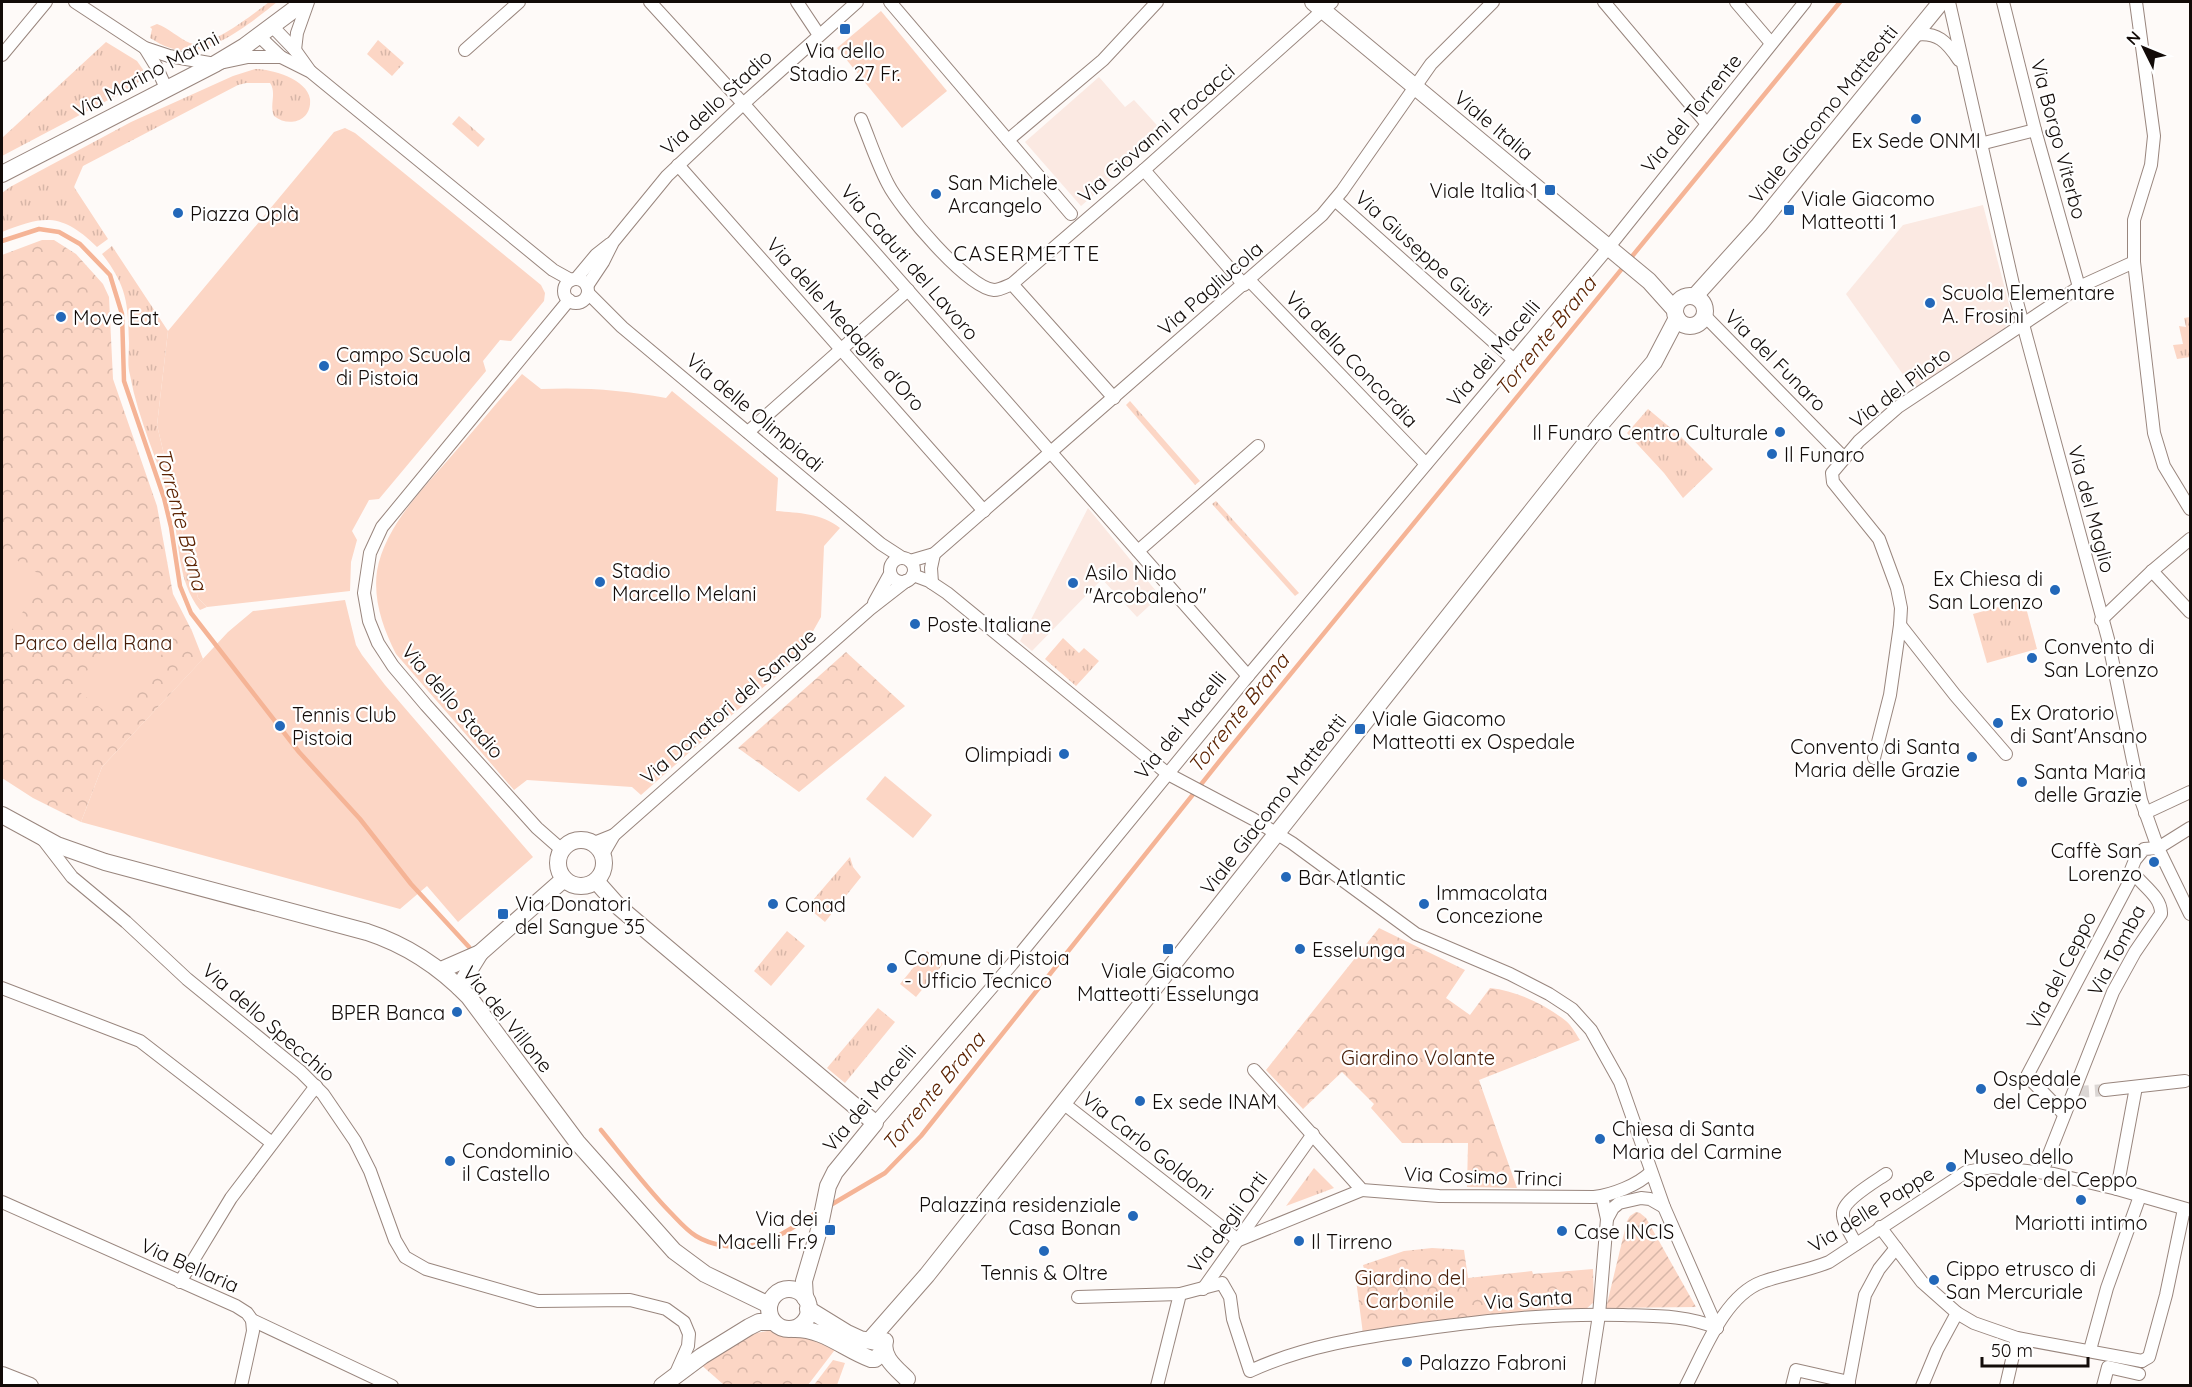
<svg xmlns="http://www.w3.org/2000/svg" width="2192" height="1387" font-family="Quicksand,sans-serif">
	<defs>
		<pattern id="grass-tufts" width="24" height="20" patternUnits="userSpaceOnUse" patternTransform="scale(1.5)"><rect width="24" height="20" fill="#fcd6c5"/><path d="M3 7l-1-3M5 7V3M7 7l1-3M15 17l-1-3M17 17v-4M19 17l1-3" fill="none" stroke="#d7b6a8"/></pattern>
		<pattern id="park-crowns" width="20" height="18" patternUnits="userSpaceOnUse" patternTransform="scale(1.5)"><rect width="20" height="18" fill="#fcd6c5"/><path d="M2 6a3 3 0 1 1 6 0M12 15a3 3 0 1 1 6 0" fill="none" stroke="#d7b6a8"/></pattern>
		<pattern id="garden-furrows" width="10" height="10" patternUnits="userSpaceOnUse" patternTransform="scale(1.5)"><rect width="10" height="10" fill="#fcd6c5"/><path d="M-1 1l2-2M0 10L10 0M9 11l2-2" fill="none" stroke="#d7b6a8"/></pattern>
	</defs>
	<rect width="100%" height="100%" fill="#fefaf8"/>
	<g fill="#fbe9e2">
		<polygon points="1099,77 1125,107 1134,100 1164,133 1081,206 1025,142"/>
		<polygon points="1983,205 2011,312 2005,328 1914,390 1846,294 1903,225"/>
		<polygon points="1088,508 1160,596 1137,617 1102,579 1032,651 1020,641"/>
	</g>
	<g fill="url(#grass-tufts)">
		<path d="M269 2H277C256 19 217 50 189 51 174 51 163 46 150 38L152 29 150 27 157 24C169 28 178 38 190 43 208 50 255 13 269 2Z"/>
		<polygon points="378,40 404,63 392,76 367,54"/>
		<polygon points="106,42 137,61 144,71 140,81 131,88 2,156 2,138"/>
		<path d="M255 69C272 69 307 79 310 99 312 121 289 128 274 116 269 105 277 93 270 83H246L238 85 83 166 74 187 108 239 97 247C62 213 45 215 2 232V193L10 187 131 122 233 76Z"/>
		<polygon points="459,116 485,139 478,147 452,124"/>
		<path d="M112 246 168 331 157 425 198 598 207 607 200 610C176 579 181 543 171 506 159 462 138 420 130 375 127 364 129 354 129 343 128 303 127 286 102 254Z"/>
		<polygon points="2190,317 2190,357 2177,359 2173,345 2183,344 2179,326 2186,327 2184,318"/>
		<polygon points="1130,401 1200,481 1195,485 1126,405"/>
		<polygon points="1648,409 1679,435 1713,469 1683,498 1664,473 1627,433"/>
		<polygon points="1216,501 1299,593 1295,596 1212,504"/>
		<polygon points="2024,600 2037,649 1987,663 1973,614"/>
		<polygon points="1063,638 1079,653 1084,648 1099,661 1076,686 1045,659"/>
		<polygon points="850,857 853,867 861,877 825,922 807,907"/>
		<polygon points="787,931 805,946 771,986 754,971"/>
		<polygon points="927,951 943,964 916,997 900,984"/>
		<polygon points="878,1008 895,1022 845,1083 827,1068"/>
		<polygon points="1314,1168 1334,1188 1286,1206"/>
	</g>
	<g fill="url(#park-crowns)">
		<polygon points="42,240 54,240 76,254 103,284 109,297 113,379 157,506 173,594 192,631 203,659 102,767 81,822 33,798 2,778 2,255"/>
		<polygon points="846,652 905,706 799,792 738,748"/>
		<path d="M1379 928 1465 970 1446 998 1470 1015 1490 988C1517 991 1545 1004 1566 1021 1572 1026 1576 1034 1580 1040L1479 1080 1517 1188 1467 1187 1468 1143H1402L1371 1108 1374 1104 1342 1072 1303 1109 1266 1070Z"/>
		<polygon points="1432,1248 1464,1250 1468,1278 1532,1271 1533,1274 1593,1269 1594,1302 1586,1309 1456,1318 1363,1334 1355,1272 1364,1269 1363,1265 1404,1251"/>
		<polygon points="792,1326 837,1347 808,1385 724,1385 699,1363 752,1334"/>
		<polygon points="833,1360 845,1363 837,1385 814,1385"/>
	</g>
	<polygon fill="url(#garden-furrows)" points="1636,1212 1640,1213 1646,1218 1696,1307 1606,1308 1627,1221 1630,1216"/>
	<g fill="#fcd6c5">
		<polygon points="881,11 947,91 902,128 837,48"/>
		<polygon points="345,128 355,133 541,285 545,293 544,301 511,341 500,340 483,361 486,371 379,499 369,500 352,531 357,540 351,562 350,591 207,607 198,598 157,425 168,331 334,132"/>
		<path d="M522 374 541 389C583 387 624 390 666 398L672 391 778 478 776 511C799 513 821 513 840 528L824 546 821 617 799 656 641 795 632 787 527 780 514 790 396 654C383 628 373 600 377 571 385 525 425 487 454 453 477 427 499 400 522 374Z"/>
		<polygon points="2,551 44,577 2,646"/>
		<polygon points="345,600 356,645 362,655 385,685 533,857 458,922 427,886 400,909 81,822 102,767 228,632 253,611"/>
		<polygon points="130,615 169,645 114,718 74,688"/>
		<polygon points="885,776 932,815 913,838 866,799"/>
	</g>
	<g fill="none" stroke-linecap="round" stroke-linejoin="round">
		<g stroke="#f5b496" stroke-width="4.5">
			<polyline points="2,241 39,229 59,232 80,244 110,275 122,314 124,381 164,498 171,527 180,586 191,613 299,752 360,819 411,884 469,947"/>
			<path d="M601 1130C623 1157 645 1186 669 1211 677 1219 686 1230 696 1236 712 1246 736 1249 754 1245 777 1240 799 1223 819 1211"/>
			<polyline points="829,1206 885,1173 921,1136 1226,753 1840,2"/>
		</g>
		<polyline stroke="#dbd6d4" stroke-width="12" stroke-dasharray="12 6" stroke-linecap="butt" points="2077,1092 2105,1090"/>
		<g stroke="#99867e" stroke-width="14">
			<g id="street">
				<polyline points="75,2 145,48 169,56 215,64 248,57 281,57"/>
				<polyline points="650,2 749,110 1248,676"/>
				<polyline points="797,2 819,35"/>
				<polyline points="890,2 1071,214"/>
				<polyline points="1604,2 1707,124"/>
				<polyline points="1736,2 1771,43"/>
				<polyline points="1949,2 2017,302 2108,639 2141,800 2158,848 2190,914"/>
				<polyline points="2003,2 2035,130 2079,287"/>
				<polyline points="2136,2 2154,136 2151,165 2134,220 2134,262 2154,433 2164,466 2190,509"/>
				<polyline points="272,26 295,50 310,71"/>
				<path d="M1914 35C1937 31 1947 42 1959 60"/>
				<polyline points="259,36 281,57 311,72 553,270 571,280"/>
				<polyline points="145,48 156,66 166,88"/>
				<polyline points="295,50 297,33 308,2"/>
				<polyline points="465,50 519,2"/>
				<polyline points="2,55 46,2"/>
				<path d="M861 119C870 141 877 163 888 184 900 208 967 288 994 290 1000 290 1007 286 1012 284L1144 170 1332 2"/>
				<polyline points="1008,140 1103,60 1157,2"/>
				<polyline points="1980,144 2035,130"/>
				<polyline points="678,165 984,511"/>
				<polyline points="1144,170 1244,285"/>
				<polyline points="1335,200 1514,360"/>
				<polyline points="576,279 596,255 610,244"/>
				<circle cx="576" cy="291" r="12"/>
				<polyline points="1249,280 1426,464"/>
				<polyline points="1012,284 1114,398"/>
				<polyline points="587,286 603,262 613,242 667,176 743,104 857,2"/>
				<polyline points="588,293 622,327 881,544 901,557"/>
				<polyline points="1705,316 1844,458"/>
				<polyline points="748,432 908,290"/>
				<polyline points="1138,551 1258,446"/>
				<circle cx="902" cy="570" r="12"/>
				<polyline points="910,561 934,554 1322,215 1342,191 1431,64 1493,2"/>
				<polyline points="2152,571 2190,612"/>
				<polyline points="913,575 929,581 947,593 1168,774 1253,819 1292,843 1416,934 1510,974 1549,994 1572,1009 1591,1030 1620,1082 1664,1207 1717,1328"/>
				<polyline points="932,583 931,568 934,554"/>
				<polyline points="874,603 890,574"/>
				<polyline points="2101,620 2152,571 2190,539"/>
				<polyline points="1900,625 1955,695 2006,754"/>
				<polyline points="1874,758 1890,695 1900,625 1901,608 1897,588 1879,539 1833,482 1832,473 1859,441 1898,407 2079,287 2134,262"/>
				<polyline points="2145,813 2190,792"/>
				<polyline points="42,838 72,877 126,922 187,979 301,1072 323,1094 355,1141 370,1171 395,1240 405,1257 426,1269 538,1301 630,1300 666,1309 684,1322 689,1334 688,1346 676,1373"/>
				<polyline points="594,843 614,835"/>
				<polyline points="562,850 537,828 426,705 393,666 378,643 369,621 364,593 370,553 382,527 569,300"/>
				<polyline points="603,854 614,835 870,609 906,581"/>
				<polyline points="2,988 140,1041 272,1143"/>
				<path d="M1254 1070 1362 1190 1439 1196 1594 1197C1612 1195 1638 1185 1651 1172"/>
				<polyline points="2105,1090 2185,1081"/>
				<polyline points="1063,1103 1238,1240"/>
				<polyline points="2064,1114 2027,1076 2134,873"/>
				<polyline points="875,1123 1012,964 1248,676 1608,248 1805,2"/>
				<path d="M2042 1172 2113 992 2135 952 2161 914C2162 896 2140 884 2131 870L2135 860 2144 849 2158 848 2190 828"/>
				<polyline points="2117,1189 2136,1087"/>
				<polyline points="2,1202 236,1306 247,1313 252,1320 392,1386"/>
				<polyline points="1607,1219 1613,1208 1619,1203 1641,1198 1650,1199 1664,1207"/>
				<polyline points="1880,1227 1922,1282 1957,1313 1974,1323 2017,1338 2142,1361"/>
				<polyline points="1239,1240 1362,1190"/>
				<path d="M1856 1244C1852 1236 1842 1222 1843 1213 1843 1200 1876 1181 1886 1174"/>
				<polyline points="180,1282 231,1198 316,1086"/>
				<polyline points="1203,1289 1313,1134"/>
				<path d="M1078 1297 1180 1294 1222 1283 1230 1297 1233 1319 1250 1371C1304 1346 1363 1337 1422 1329 1489 1320 1555 1313 1623 1315 1655 1316 1686 1315 1717 1328"/>
				<polyline points="2090,1350 2107,1288 2140,1196"/>
				<polyline points="2142,1361 2149,1357 2166,1295 2184,1209"/>
				<polyline points="241,1386 253,1331 252,1320"/>
				<polyline points="1157,1386 1180,1294"/>
				<polyline points="1588,1386 1599,1315 1607,1219 1602,1196"/>
				<path d="M1686 1386C1704 1352 1724 1296 1762 1282 1784 1274 1807 1271 1829 1262L1966 1172 1992 1167 2054 1174 2117 1189 2190 1210"/>
				<polyline points="1792,1386 1796,1370 1849,1382"/>
				<polyline points="1848,1386 1865,1295 1879,1269 1896,1248"/>
				<polyline points="1922,1386 1937,1350 1957,1313"/>
				<polyline points="2006,1386 2017,1338"/>
				<polyline points="2103,1386 2108,1367 2139,1374"/>
			</g>
		</g>
		<g stroke="#99867e" stroke-width="18">
			<g id="secondary">
				<polyline points="1313,2 1649,281 1675,310"/>
				<polyline points="2,174 215,64 245,46 304,2"/>
				<circle cx="1690" cy="311" r="15"/>
				<polyline points="1695,296 1759,225 1941,2"/>
				<path d="M2 815 57 845 105 862 367 932C407 945 440 967 469 997L577 1142 674 1251 705 1274 769 1305"/>
				<circle cx="581" cy="863" r="23"/>
				<polyline points="596,881 620,908 875,1123 835,1172 828,1186 819,1230 804,1281 805,1298"/>
				<polyline points="441,970 480,953 564,879"/>
				<polyline points="459,987 480,953"/>
				<circle cx="789" cy="1309" r="20"/>
				<path d="M793 1329C823 1328 844 1349 871 1359H875L883 1352 884 1346 881 1343 860 1339 847 1333 808 1309"/>
				<polyline points="870,1340 927,1275 1600,425 1654,362 1677,318"/>
				<path d="M885 1341C881 1357 896 1368 907 1379"/>
				<polyline points="2,1375 30,1386"/>
				<polyline points="662,1386 702,1356 749,1327 759,1322 773,1322"/>
			</g>
		</g>
		<use href="#street" stroke="#fff" stroke-width="12"/>
		<use href="#secondary" stroke="#fff" stroke-width="16"/>
	</g>
	<g fill="#2368b9" stroke="#fff" stroke-width="2">
		<rect x="839" y="23" width="12" height="12" rx="3"/>
		<circle cx="1916" cy="119" r="6"/>
		<rect x="1544" y="184" width="12" height="12" rx="3"/>
		<circle cx="936" cy="194" r="6"/>
		<rect x="1783" y="204" width="12" height="12" rx="3"/>
		<circle cx="178" cy="213" r="6"/>
		<circle cx="1930" cy="303" r="6"/>
		<circle cx="61" cy="317" r="6"/>
		<circle cx="324" cy="366" r="6"/>
		<circle cx="1780" cy="432" r="6"/>
		<circle cx="1772" cy="454" r="6"/>
		<circle cx="600" cy="582" r="6"/>
		<circle cx="1073" cy="583" r="6"/>
		<circle cx="2055" cy="590" r="6"/>
		<circle cx="915" cy="624" r="6"/>
		<circle cx="2032" cy="658" r="6"/>
		<circle cx="1998" cy="723" r="6"/>
		<circle cx="280" cy="726" r="6"/>
		<rect x="1354" y="723" width="12" height="12" rx="3"/>
		<circle cx="1064" cy="754" r="6"/>
		<circle cx="1972" cy="757" r="6"/>
		<circle cx="2022" cy="782" r="6"/>
		<circle cx="2154" cy="862" r="6"/>
		<circle cx="1286" cy="877" r="6"/>
		<circle cx="773" cy="904" r="6"/>
		<circle cx="1424" cy="904" r="6"/>
		<rect x="497" y="908" width="12" height="12" rx="3"/>
		<rect x="1162" y="943" width="12" height="12" rx="3"/>
		<circle cx="1300" cy="949" r="6"/>
		<circle cx="892" cy="968" r="6"/>
		<circle cx="457" cy="1012" r="6"/>
		<circle cx="1981" cy="1089" r="6"/>
		<circle cx="1140" cy="1101" r="6"/>
		<circle cx="1600" cy="1139" r="6"/>
		<circle cx="450" cy="1161" r="6"/>
		<circle cx="1951" cy="1167" r="6"/>
		<circle cx="2081" cy="1200" r="6"/>
		<circle cx="1133" cy="1216" r="6"/>
		<rect x="824" y="1224" width="12" height="12" rx="3"/>
		<circle cx="1562" cy="1231" r="6"/>
		<circle cx="1299" cy="1241" r="6"/>
		<circle cx="1044" cy="1251" r="6"/>
		<circle cx="1934" cy="1280" r="6"/>
		<circle cx="1407" cy="1362" r="6"/>
	</g>
	<g text-anchor="middle" dominant-baseline="central" stroke-width="4.5" stroke-linejoin="round" paint-order="stroke">
		<g font-size="20" fill="#120b08" stroke="#fff" text-anchor="start">
			<text x="845" y="50" text-anchor="middle">Via dello<tspan x="845" dy="23">Stadio 27 Fr.</tspan></text>
			<text x="1916" y="140" text-anchor="middle">Ex Sede ONMI</text>
			<text x="948" y="182">San Michele<tspan x="948" dy="23">Arcangelo</tspan></text>
			<text x="1538" y="190" text-anchor="end">Viale Italia 1</text>
			<text x="1801" y="198">Viale Giacomo<tspan x="1801" dy="23">Matteotti 1</tspan></text>
			<text x="190" y="213">Piazza Oplà</text>
			<text x="1942" y="292">Scuola Elementare<tspan x="1942" dy="23">A. Frosini</tspan></text>
			<text x="73" y="317">Move Eat</text>
			<text x="336" y="354">Campo Scuola<tspan x="336" dy="23">di Pistoia</tspan></text>
			<text x="1768" y="432" text-anchor="end">Il Funaro Centro Culturale</text>
			<text x="1784" y="454">Il Funaro</text>
			<text x="612" y="570">Stadio<tspan x="612" dy="23">Marcello Melani</tspan></text>
			<text x="1085" y="572">Asilo Nido<tspan x="1085" dy="23">"Arcobaleno"</tspan></text>
			<text x="2043" y="578" text-anchor="end">Ex Chiesa di<tspan x="2043" dy="23">San Lorenzo</tspan></text>
			<text x="927" y="624">Poste Italiane</text>
			<text x="2044" y="646">Convento di<tspan x="2044" dy="23">San Lorenzo</tspan></text>
			<text x="2010" y="712">Ex Oratorio<tspan x="2010" dy="23">di Sant'Ansano</tspan></text>
			<text x="292" y="714">Tennis Club<tspan x="292" dy="23">Pistoia</tspan></text>
			<text x="1372" y="718">Viale Giacomo<tspan x="1372" dy="23">Matteotti ex Ospedale</tspan></text>
			<text x="1960" y="746" text-anchor="end">Convento di Santa<tspan x="1960" dy="23">Maria delle Grazie</tspan></text>
			<text x="1052" y="754" text-anchor="end">Olimpiadi</text>
			<text x="2034" y="771">Santa Maria<tspan x="2034" dy="23">delle Grazie</tspan></text>
			<text x="2142" y="850" text-anchor="end">Caffè San<tspan x="2142" dy="23">Lorenzo</tspan></text>
			<text x="1298" y="877">Bar Atlantic</text>
			<text x="1436" y="892">Immacolata<tspan x="1436" dy="23">Concezione</tspan></text>
			<text x="515" y="903">Via Donatori<tspan x="515" dy="23">del Sangue 35</tspan></text>
			<text x="785" y="904">Conad</text>
			<text x="1312" y="949">Esselunga</text>
			<text x="904" y="957">Comune di Pistoia<tspan x="904" dy="23">- Ufficio Tecnico</tspan></text>
			<text x="1168" y="970" text-anchor="middle">Viale Giacomo<tspan x="1168" dy="23">Matteotti Esselunga</tspan></text>
			<text x="445" y="1012" text-anchor="end">BPER Banca</text>
			<text x="1993" y="1078">Ospedale<tspan x="1993" dy="23">del Ceppo</tspan></text>
			<text x="1152" y="1101">Ex sede INAM</text>
			<text x="1612" y="1128">Chiesa di Santa<tspan x="1612" dy="23">Maria del Carmine</tspan></text>
			<text x="462" y="1150">Condominio<tspan x="462" dy="23">il Castello</tspan></text>
			<text x="1963" y="1156">Museo dello<tspan x="1963" dy="23">Spedale del Ceppo</tspan></text>
			<text x="1121" y="1204" text-anchor="end">Palazzina residenziale<tspan x="1121" dy="23">Casa Bonan</tspan></text>
			<text x="818" y="1218" text-anchor="end">Via dei<tspan x="818" dy="23">Macelli Fr.9</tspan></text>
			<text x="2081" y="1222" text-anchor="middle">Mariotti intimo</text>
			<text x="1574" y="1231">Case INCIS</text>
			<text x="1311" y="1241">Il Tirreno</text>
			<text x="1946" y="1268">Cippo etrusco di<tspan x="1946" dy="23">San Mercuriale</tspan></text>
			<text x="1044" y="1272" text-anchor="middle">Tennis &amp; Oltre</text>
			<text x="1419" y="1362">Palazzo Fabroni</text>
		</g>
		<g font-size="20" fill="#120b08" stroke="#fff">
			<text transform="translate(146 74) rotate(-28)">Via Marino Marini</text>
			<text transform="translate(716 102) rotate(-43)">Via dello Stadio</text>
			<text transform="translate(1691 113) rotate(-51)">Via del Torrente</text>
			<text transform="translate(1823 114) rotate(-51)">Viale Giacomo Matteotti</text>
			<text transform="translate(1494 125) rotate(40)">Viale Italia</text>
			<text transform="translate(1156 133) rotate(-41)">Via Giovanni Procacci</text>
			<text transform="translate(2059 139) rotate(75)">Via Borgo Viterbo</text>
			<text transform="translate(1424 253) rotate(42)">Via Giuseppe Giusti</text>
			<text transform="translate(910 262) rotate(49)">Via Caduti del Lavoro</text>
			<text transform="translate(1210 288) rotate(-41)">Via Pagliucola</text>
			<text transform="translate(846 324) rotate(48)">Via delle Medaglie d'Oro</text>
			<text transform="translate(1493 353) rotate(-50)">Via dei Macelli</text>
			<text transform="translate(1352 359) rotate(46)">Via della Concordia</text>
			<text transform="translate(1776 360) rotate(45)">Via del Funaro</text>
			<text transform="translate(1900 387) rotate(-37)">Via del Piloto</text>
			<text transform="translate(755 412) rotate(40)">Via delle Olimpiadi</text>
			<text transform="translate(2092 509) rotate(75)">Via del Maglio</text>
			<text transform="translate(453 701) rotate(49)">Via dello Stadio</text>
			<text transform="translate(728 706) rotate(-41)">Via Donatori del Sangue</text>
			<text transform="translate(1180 725) rotate(-51)">Via dei Macelli</text>
			<text transform="translate(1273 804) rotate(-52)">Viale Giacomo Matteotti</text>
			<text transform="translate(2116 950) rotate(-62)">Via Tomba</text>
			<text transform="translate(2061 970) rotate(-63)">Via del Ceppo</text>
			<text transform="translate(508 1019) rotate(51)">Via del Villone</text>
			<text transform="translate(269 1022) rotate(41)">Via dello Specchio</text>
			<text transform="translate(869 1098) rotate(-50)">Via dei Macelli</text>
			<text transform="translate(1148 1145) rotate(38)">Via Carlo Goldoni</text>
			<text transform="translate(1483 1176) rotate(2)">Via Cosimo Trinci</text>
			<text transform="translate(1871 1209) rotate(-32)">Via delle Pappe</text>
			<text transform="translate(1227 1222) rotate(-54)">Via degli Orti</text>
			<text transform="translate(190 1265) rotate(24)">Via Bellaria</text>
			<text transform="translate(1528 1299) rotate(-4)">Via Santa</text>
		</g>
		<g font-size="20" fill="#461d08" stroke="#fff">
			<text x="93" y="642">Parco della Rana</text>
			<text x="1418" y="1057">Giardino Volante</text>
			<text x="1410" y="1277">Giardino del<tspan x="1410" dy="23">Carbonile</tspan></text>
		</g>
		<g font-size="21" letter-spacing="1.5" fill="#120b08" stroke="#fff">
			<text x="1027" y="253">CASERMETTE</text>
		</g>
		<g font-size="21" font-style="italic" fill="#5d2403" stroke="#fff">
			<text transform="translate(1545 336) rotate(-51)">Torrente Brana</text>
			<text transform="translate(182 519) rotate(75)">Torrente Brana</text>
			<text transform="translate(1238 713) rotate(-51)">Torrente Brana</text>
			<text transform="translate(933 1091) rotate(-50)">Torrente Brana</text>
		</g>
	</g>
	<rect width="2192" height="1387" fill="none" stroke="#120b08" stroke-width="6"/>
	<g transform="translate(2144 48) rotate(313)" stroke="#ffffff" stroke-width="4.5" paint-order="stroke">
	<path d="M0-4.5L10 22L0 15L-10 22Z" fill="#120b08"/>
	<text y="-9" font-size="16" font-weight="bold" text-anchor="middle" fill="#120b08">N</text>
	</g>
	<path d="M1982 1357v9h106v-9" fill="none" stroke="#120b08" stroke-width="3"/>
	<text x="1991" y="1357" font-size="18" fill="#120b08" stroke="#ffffff" stroke-width="4.5" paint-order="stroke">50 m</text>
</svg>
